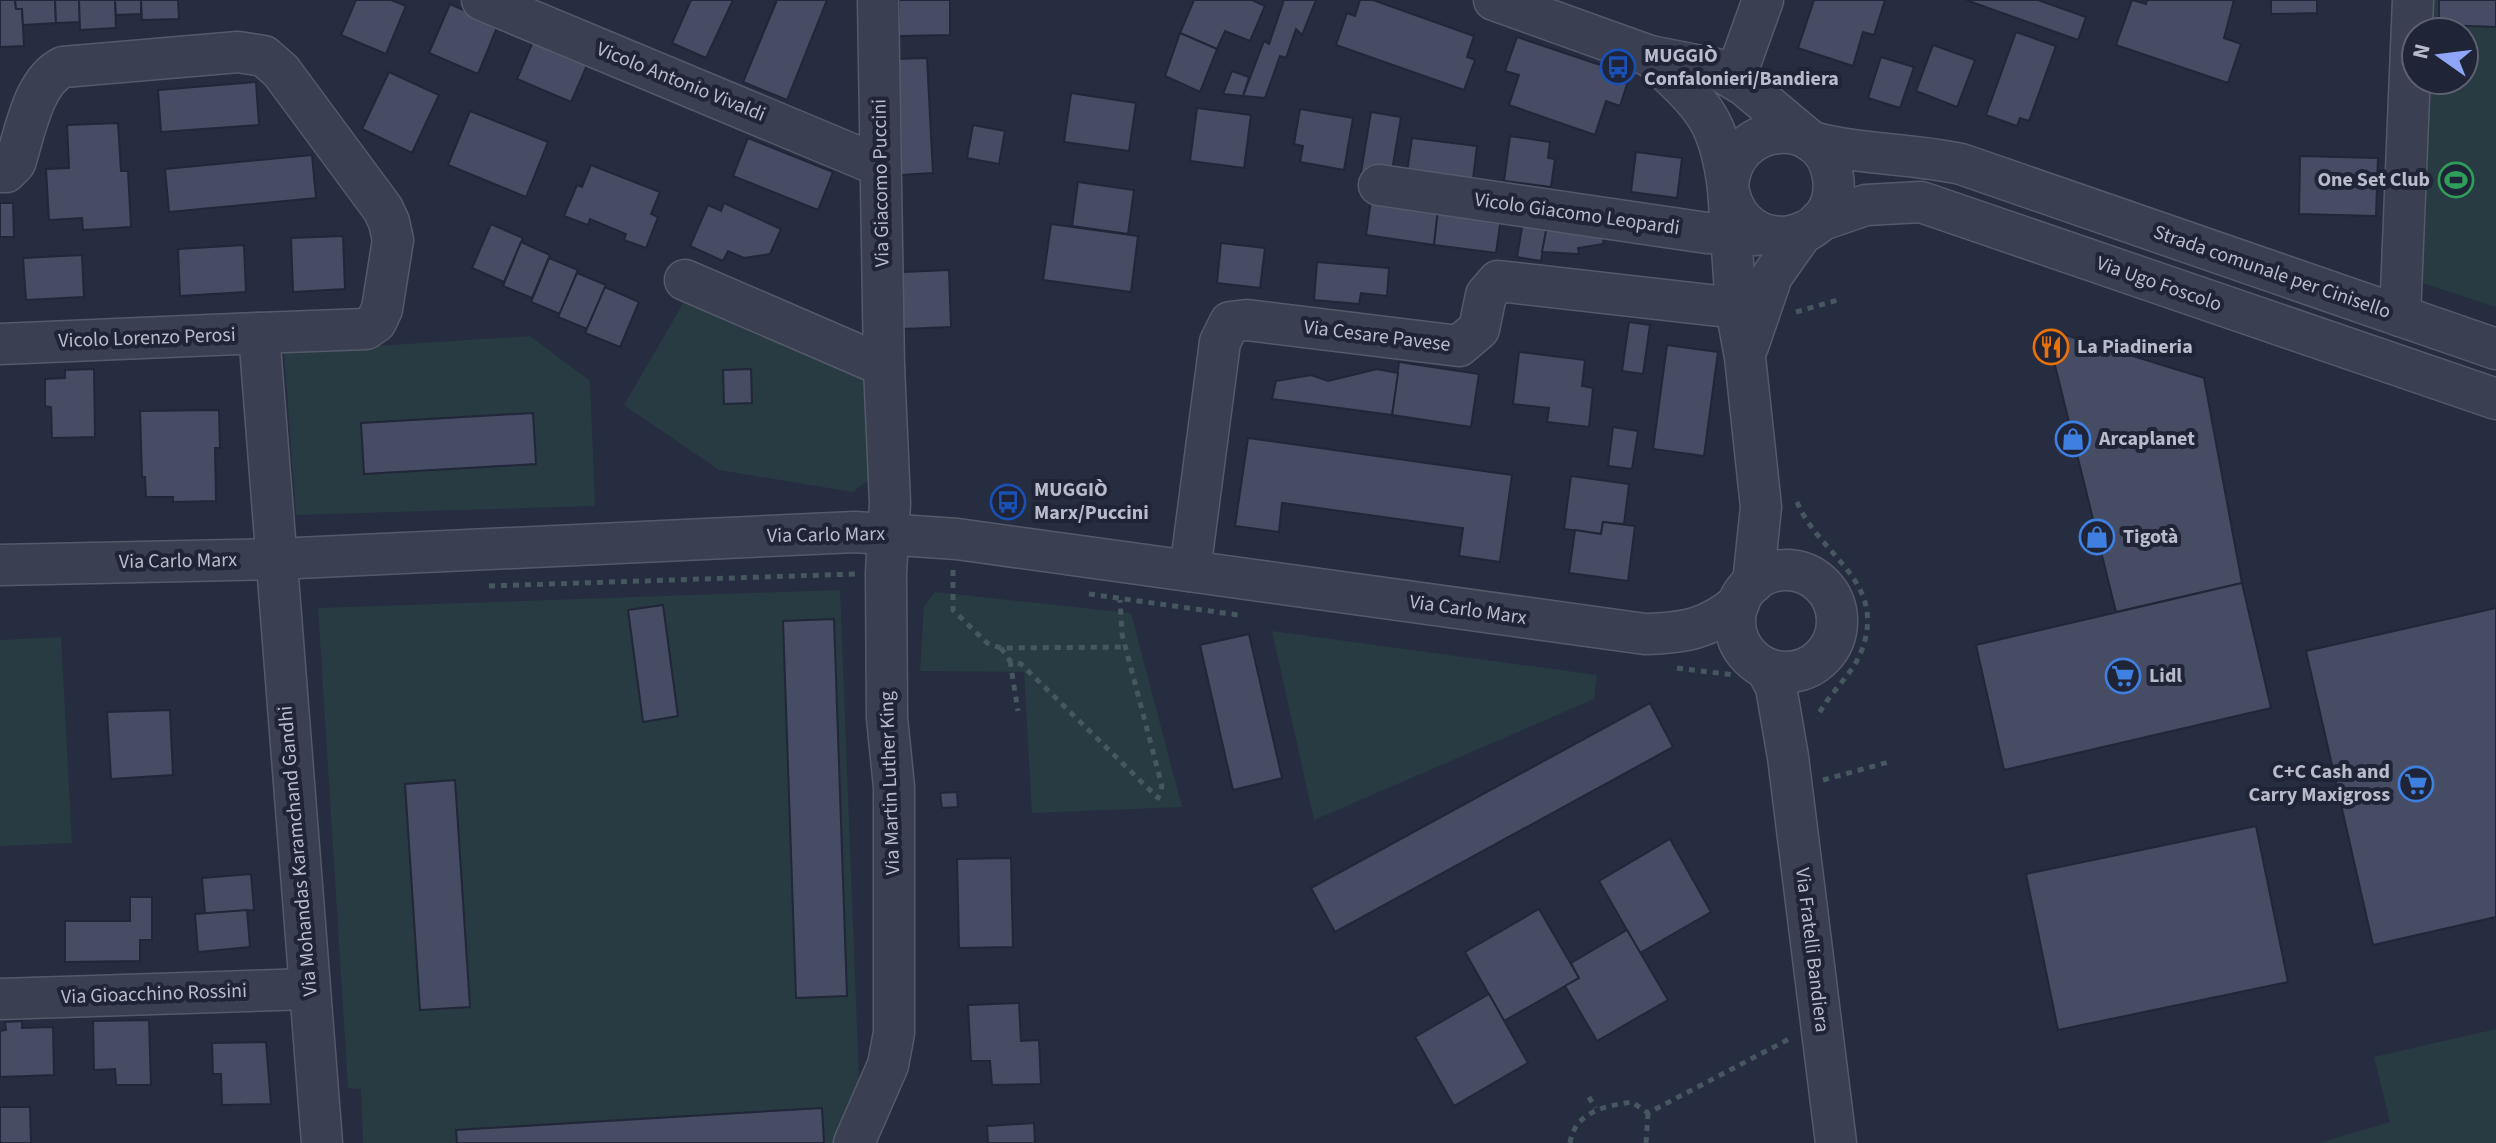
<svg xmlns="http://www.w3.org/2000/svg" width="2496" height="1143" font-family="'Source Sans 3',sans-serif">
	<rect width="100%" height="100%" fill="#262d41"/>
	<g fill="#283a42">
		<polygon points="2421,0 2496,0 2496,307 2413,280 2419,80 2464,80 2464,32 2420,32"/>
		<polygon points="688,295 867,377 871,478 853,492 719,470 624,405"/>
		<polygon points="530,336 590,381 595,506 296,515 284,352"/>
		<polygon points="840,590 859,1079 856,1143 363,1143 361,1089 348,1088 318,608"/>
		<polygon points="935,592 1131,613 1182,807 1032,813 1024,672 920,671 924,606"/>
		<polygon points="1272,631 1597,675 1594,699 1314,820"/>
		<polygon points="61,637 72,843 0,846 0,640"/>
		<polygon points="2496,1029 2496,1143 2319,1143 2390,1122 2374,1057"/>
	</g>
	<g fill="#454c63" stroke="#212638" stroke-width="2">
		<polygon points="0,0 15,0 16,9 22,9 24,46 0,47"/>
		<polygon points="15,0 55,0 56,23 23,25 22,9 16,9"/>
		<polygon points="55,0 79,0 80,22 56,23"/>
		<polygon points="79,0 115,0 116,28 80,30"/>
		<polygon points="115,0 141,0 141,14 116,15"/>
		<polygon points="141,0 178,0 179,19 142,20"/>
		<polygon points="356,0 391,0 406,6 386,54 341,35"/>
		<polygon points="691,0 733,0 706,58 672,43"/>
		<polygon points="777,0 827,0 787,100 743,82"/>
		<polygon points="899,0 950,0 950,35 899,36"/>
		<polygon points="1194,0 1252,0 1265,6 1250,41 1225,31 1217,49 1180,33"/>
		<polygon points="1284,0 1316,0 1302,35 1296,29 1286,58 1280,56 1265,98 1243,96 1264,41 1269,44"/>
		<polygon points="1360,0 1373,0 1474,36 1467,57 1475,60 1464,90 1336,45 1347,13 1355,16"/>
		<polygon points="1814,0 1885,0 1874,35 1863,32 1853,66 1798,48"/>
		<polygon points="1966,0 2038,0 2086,17 2078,40"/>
		<polygon points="2132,0 2146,4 2147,0 2234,0 2224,38 2241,44 2228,83 2116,45"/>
		<polygon points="2271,0 2317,0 2317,13 2271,14"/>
		<polygon points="2439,0 2496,0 2496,27 2439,25"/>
		<polygon points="450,4 498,25 478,74 429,53"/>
		<polygon points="2016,32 2056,46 2029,121 2020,118 2017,126 1986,115"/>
		<polygon points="1180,33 1217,49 1200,92 1165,76"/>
		<polygon points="1517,37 1630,75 1620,106 1606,101 1595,135 1509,105 1519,75 1505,71"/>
		<polygon points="534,39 588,63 571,102 517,79"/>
		<polygon points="1933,45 1975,60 1957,107 1916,91"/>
		<polygon points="1881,57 1914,67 1900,108 1868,98"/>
		<polygon points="927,58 933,173 900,175 894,59"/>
		<polygon points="1232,71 1249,77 1243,96 1223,94"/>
		<polygon points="389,72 439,95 412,153 362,129"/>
		<polygon points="256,82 259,125 161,132 158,90"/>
		<polygon points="1071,93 1136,103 1129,151 1064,142"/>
		<polygon points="1197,108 1251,115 1244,168 1190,161"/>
		<polygon points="1300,109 1353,118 1344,170 1300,162 1303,146 1294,144"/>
		<polygon points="470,111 548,142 526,197 448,165"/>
		<polygon points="1371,112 1401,117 1391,177 1361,172"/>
		<polygon points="118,123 121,171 128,171 131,227 83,230 82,218 49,220 46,169 69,168 67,125"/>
		<polygon points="973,125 1005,131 999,164 967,158"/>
		<polygon points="1510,136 1550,142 1548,158 1555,159 1551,187 1504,181"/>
		<polygon points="748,138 833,172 818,210 733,176"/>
		<polygon points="1412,138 1477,146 1472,187 1406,179"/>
		<polygon points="1636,152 1682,158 1677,198 1631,192"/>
		<polygon points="312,155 316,198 169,212 165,169"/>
		<polygon points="2300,156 2378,158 2376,216 2299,214"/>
		<polygon points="591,165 660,192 651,214 658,217 646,248 624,240 626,234 590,219 588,225 564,216 577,185 582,187"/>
		<polygon points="1078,182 1134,190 1128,234 1072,226"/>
		<polygon points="1371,200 1438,210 1434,245 1366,235"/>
		<polygon points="0,203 13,203 14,237 0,237"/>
		<polygon points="724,203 781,229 770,254 744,258 728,251 723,261 690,246 708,205 721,211"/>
		<polygon points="1438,210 1501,218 1496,253 1434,245"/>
		<polygon points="1524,216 1548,220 1541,261 1517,257"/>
		<polygon points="1548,220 1605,229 1603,244 1578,248 1579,254 1542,252"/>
		<polygon points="491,224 523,238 504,282 472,268"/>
		<polygon points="1051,224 1138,236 1131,292 1043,280"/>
		<polygon points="343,236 345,289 293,292 291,238"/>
		<polygon points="521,242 550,255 532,298 503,286"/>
		<polygon points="1221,243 1265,248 1260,288 1217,283"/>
		<polygon points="244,245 246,292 180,296 178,249"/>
		<polygon points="82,255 84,297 26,300 23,258"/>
		<polygon points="549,258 578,270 560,314 531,302"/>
		<polygon points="1317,262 1389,268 1387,296 1361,293 1359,304 1314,300"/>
		<polygon points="949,270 951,327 903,329 902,272"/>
		<polygon points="577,273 606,285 587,329 558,317"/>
		<polygon points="605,287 639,302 620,347 585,333"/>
		<polygon points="1629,322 1650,325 1643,374 1622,371"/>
		<polygon points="2046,329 2204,378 2242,583 2116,612"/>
		<polygon points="1667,345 1718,352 1704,456 1653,449"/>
		<polygon points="1519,352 1585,360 1582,386 1593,388 1589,427 1547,422 1549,408 1513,404"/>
		<polygon points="1399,362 1479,374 1471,427 1392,415"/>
		<polygon points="94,369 95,437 52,438 51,407 45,406 45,379 65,378 65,370"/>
		<polygon points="751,369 752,403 724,404 723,370"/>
		<polygon points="1377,369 1398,373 1392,415 1272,399 1276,381 1311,375 1328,381"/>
		<polygon points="219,410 220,448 215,448 216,501 173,502 173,497 146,497 145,477 142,477 140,411"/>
		<polygon points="533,413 536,464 364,474 361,423"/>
		<polygon points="1613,427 1638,431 1632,469 1608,466"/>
		<polygon points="1248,438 1512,475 1500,562 1459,556 1463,528 1282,503 1279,532 1235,526"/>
		<polygon points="1571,476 1629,484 1624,524 1603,522 1601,534 1564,529"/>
		<polygon points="1603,522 1635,526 1628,581 1569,573 1575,530 1601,534"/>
		<polygon points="2242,583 2271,708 2004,770 1976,645"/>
		<polygon points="663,605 678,716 643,722 628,610"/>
		<polygon points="2496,608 2496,917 2373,945 2306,651"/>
		<polygon points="834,619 847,996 796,998 783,621"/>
		<polygon points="1249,634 1282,778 1233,790 1200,645"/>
		<polygon points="1650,703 1673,747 1335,932 1311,888"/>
		<polygon points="170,710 173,775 111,779 107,712"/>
		<polygon points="455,780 470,1007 420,1010 405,784"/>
		<polygon points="957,792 958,807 942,808 940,793"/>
		<polygon points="2256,826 2288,982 2058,1030 2026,874"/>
		<polygon points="1670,839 1711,912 1640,953 1599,881"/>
		<polygon points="1011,858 1013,947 959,948 957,859"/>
		<polygon points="251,874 254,910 205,914 202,878"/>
		<polygon points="130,897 152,897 152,940 140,940 140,961 65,962 65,921 130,921"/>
		<polygon points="1539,909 1579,978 1504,1021 1465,952"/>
		<polygon points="247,910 250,947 198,952 195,914"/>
		<polygon points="1627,930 1668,1000 1597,1041 1565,986 1579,978 1571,963"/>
		<polygon points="1489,994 1528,1063 1454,1106 1415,1037"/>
		<polygon points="1019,1003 1021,1041 1039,1040 1041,1084 992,1085 990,1061 971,1061 968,1005"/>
		<polygon points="149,1020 151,1085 116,1085 115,1069 94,1070 93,1021"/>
		<polygon points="22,1021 22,1028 53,1027 54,1075 0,1077 0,1031 6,1030 5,1022"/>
		<polygon points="266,1042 271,1104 222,1105 221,1074 213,1074 212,1043"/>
		<polygon points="0,1107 30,1107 31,1143 0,1143"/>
		<polygon points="822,1108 824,1143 457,1143 456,1130"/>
		<polygon points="1034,1123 1035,1143 988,1143 987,1126"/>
	</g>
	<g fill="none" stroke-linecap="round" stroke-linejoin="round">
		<g stroke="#555a6b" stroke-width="43">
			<g id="minor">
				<polyline points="482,0 880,166"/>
				<polyline points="1494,0 1650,56 1717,69 1745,86 1808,139"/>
				<path d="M1650 56C1701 104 1719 116 1728 188"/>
				<polyline points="1735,78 1763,0"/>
				<path d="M1812 142C1860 155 1911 153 1961 164L2496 349"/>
				<path d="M0 172H6L15 163C25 133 33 81 63 67L238 52 264 56 281 71 383 209 389 222 393 240 382 309 376 322 366 329 259 333"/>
				<polyline points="1379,185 1707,233 1756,235"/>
				<path d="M1729 192C1744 262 1843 244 1833 177 1823 112 1730 121 1728 188L1736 308 1745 357 1761 507 1753 583"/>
				<polyline points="1819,221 1866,205 1921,202 2496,399"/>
				<polyline points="685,280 884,366"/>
				<polyline points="2400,316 2413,0"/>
				<polyline points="0,344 259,333 322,1143"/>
				<polyline points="1748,346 1772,276 1803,232"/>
				<path d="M0 565 276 559 855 532 957 539 1645 634C1684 633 1709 629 1739 603"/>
				<circle cx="1786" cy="621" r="51"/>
				<polyline points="1190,571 1220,342 1230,322 1247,320 1459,346 1479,329 1486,295 1498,281 1736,308"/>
				<polyline points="1766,668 1776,687 1788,757 1836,1143"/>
				<polyline points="0,999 309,989"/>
				<polyline points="854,1143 888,1065 894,1033 894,787 887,718 886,573 890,503 884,366 878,0"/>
			</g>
		</g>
		<g stroke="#46575f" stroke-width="5" stroke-dasharray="6 6" stroke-linecap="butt">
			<polyline points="1796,312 1838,300"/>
			<path d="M1797 502C1820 557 1889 581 1861 652 1851 677 1828 693 1817 718"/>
			<polyline points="953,570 953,610 987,643 1001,648 1126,647"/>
			<polyline points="489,586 855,574"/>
			<polyline points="1089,594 1238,615"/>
			<polyline points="1001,648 1010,661 1021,664 1158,798 1162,786 1122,634 1120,600"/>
			<polyline points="1010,661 1018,711"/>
			<polyline points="1677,668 1734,675"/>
			<polyline points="1823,780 1889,762"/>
			<polyline points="1589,1097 1595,1108"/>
			<path d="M1570 1143C1575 1111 1606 1106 1632 1102L1648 1113 1789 1039"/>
			<polyline points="1646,1143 1648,1113"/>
		</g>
		<use href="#minor" stroke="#3a3f51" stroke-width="40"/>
	</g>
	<defs>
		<g id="bus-ring" transform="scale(1.8)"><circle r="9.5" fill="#1f2436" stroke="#1a4fb4" stroke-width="1.5"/><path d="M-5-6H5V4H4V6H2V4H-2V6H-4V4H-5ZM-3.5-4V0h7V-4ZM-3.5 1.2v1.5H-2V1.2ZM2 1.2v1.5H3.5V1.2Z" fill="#1a4fb4"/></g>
		<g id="stadium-ring" transform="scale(1.8)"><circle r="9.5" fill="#1f2436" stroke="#2e9e5b" stroke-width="1.5"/><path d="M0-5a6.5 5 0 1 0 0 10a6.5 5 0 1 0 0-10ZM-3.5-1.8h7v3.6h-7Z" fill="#2e9e5b"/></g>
		<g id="restaurant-ring" transform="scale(1.8)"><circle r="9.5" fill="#1f2436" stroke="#e8710a" stroke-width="1.5"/><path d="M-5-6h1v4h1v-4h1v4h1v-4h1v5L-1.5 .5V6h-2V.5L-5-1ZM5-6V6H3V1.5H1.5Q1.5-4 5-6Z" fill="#e8710a"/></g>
		<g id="shop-ring" transform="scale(1.8)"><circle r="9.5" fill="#1f2436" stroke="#3f7fe0" stroke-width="1.5"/><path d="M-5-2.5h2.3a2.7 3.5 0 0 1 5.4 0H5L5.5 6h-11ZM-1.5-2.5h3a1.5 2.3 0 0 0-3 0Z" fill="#3f7fe0"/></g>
		<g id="supermarket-ring" transform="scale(1.8)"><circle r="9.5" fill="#1f2436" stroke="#3f7fe0" stroke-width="1.5"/><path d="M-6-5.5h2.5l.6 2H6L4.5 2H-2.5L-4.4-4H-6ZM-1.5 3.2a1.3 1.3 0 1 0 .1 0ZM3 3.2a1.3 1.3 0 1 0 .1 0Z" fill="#3f7fe0"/></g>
	</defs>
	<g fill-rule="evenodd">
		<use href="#bus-ring" x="1618" y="67"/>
		<use href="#stadium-ring" x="2456" y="180"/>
		<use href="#restaurant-ring" x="2051" y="347"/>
		<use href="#shop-ring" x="2073" y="439"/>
		<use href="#bus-ring" x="1008" y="502"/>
		<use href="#shop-ring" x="2097" y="537"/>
		<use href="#supermarket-ring" x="2123" y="676"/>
		<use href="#supermarket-ring" x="2416" y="784"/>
	</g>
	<g text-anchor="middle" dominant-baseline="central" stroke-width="8" stroke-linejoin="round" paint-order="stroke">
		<g font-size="20" font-weight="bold" fill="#b7bbcb" stroke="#1f2436" text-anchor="start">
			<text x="1644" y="56">MUGGIÒ<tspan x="1644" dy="23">Confalonieri/Bandiera</tspan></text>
			<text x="2430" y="180" text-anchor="end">One Set Club</text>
			<text x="2077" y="347">La Piadineria</text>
			<text x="2099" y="439">Arcaplanet</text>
			<text x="1034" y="490">MUGGIÒ<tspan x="1034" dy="23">Marx/Puccini</tspan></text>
			<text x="2123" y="537">Tigotà</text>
			<text x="2149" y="676">Lidl</text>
			<text x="2390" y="772" text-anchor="end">C+C Cash and<tspan x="2390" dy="23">Carry Maxigross</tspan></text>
		</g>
		<g font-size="20" fill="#b7bbcb" stroke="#1f2436">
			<text transform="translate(681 82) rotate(22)">Vicolo Antonio Vivaldi</text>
			<text transform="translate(881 183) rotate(-91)">Via Giacomo Puccini</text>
			<text transform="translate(1577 214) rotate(8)">Vicolo Giacomo Leopardi</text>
			<text transform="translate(2272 272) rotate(19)">Strada comunale per Cinisello</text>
			<text transform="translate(2159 284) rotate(19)">Via Ugo Foscolo</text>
			<text transform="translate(1377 336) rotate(7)">Via Cesare Pavese</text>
			<text transform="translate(147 338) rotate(-2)">Vicolo Lorenzo Perosi</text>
			<text transform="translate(826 535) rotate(-1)">Via Carlo Marx</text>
			<text transform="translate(178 561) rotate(-1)">Via Carlo Marx</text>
			<text transform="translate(1468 610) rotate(8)">Via Carlo Marx</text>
			<text transform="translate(890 783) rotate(-92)">Via Martin Luther King</text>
			<text transform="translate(298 851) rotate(-95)">Via Mohandas Karamchand Gandhi</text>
			<text transform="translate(1812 950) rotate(83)">Via Fratelli Bandiera</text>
			<text transform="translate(154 994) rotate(-2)">Via Gioacchino Rossini</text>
		</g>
	</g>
	<g transform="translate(2440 56) rotate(284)"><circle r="38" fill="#1f2436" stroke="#5c6072" stroke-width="2"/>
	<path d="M0-6L14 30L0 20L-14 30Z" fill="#8fa5f8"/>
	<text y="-12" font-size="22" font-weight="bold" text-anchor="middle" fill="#b7bbcb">N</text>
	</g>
</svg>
